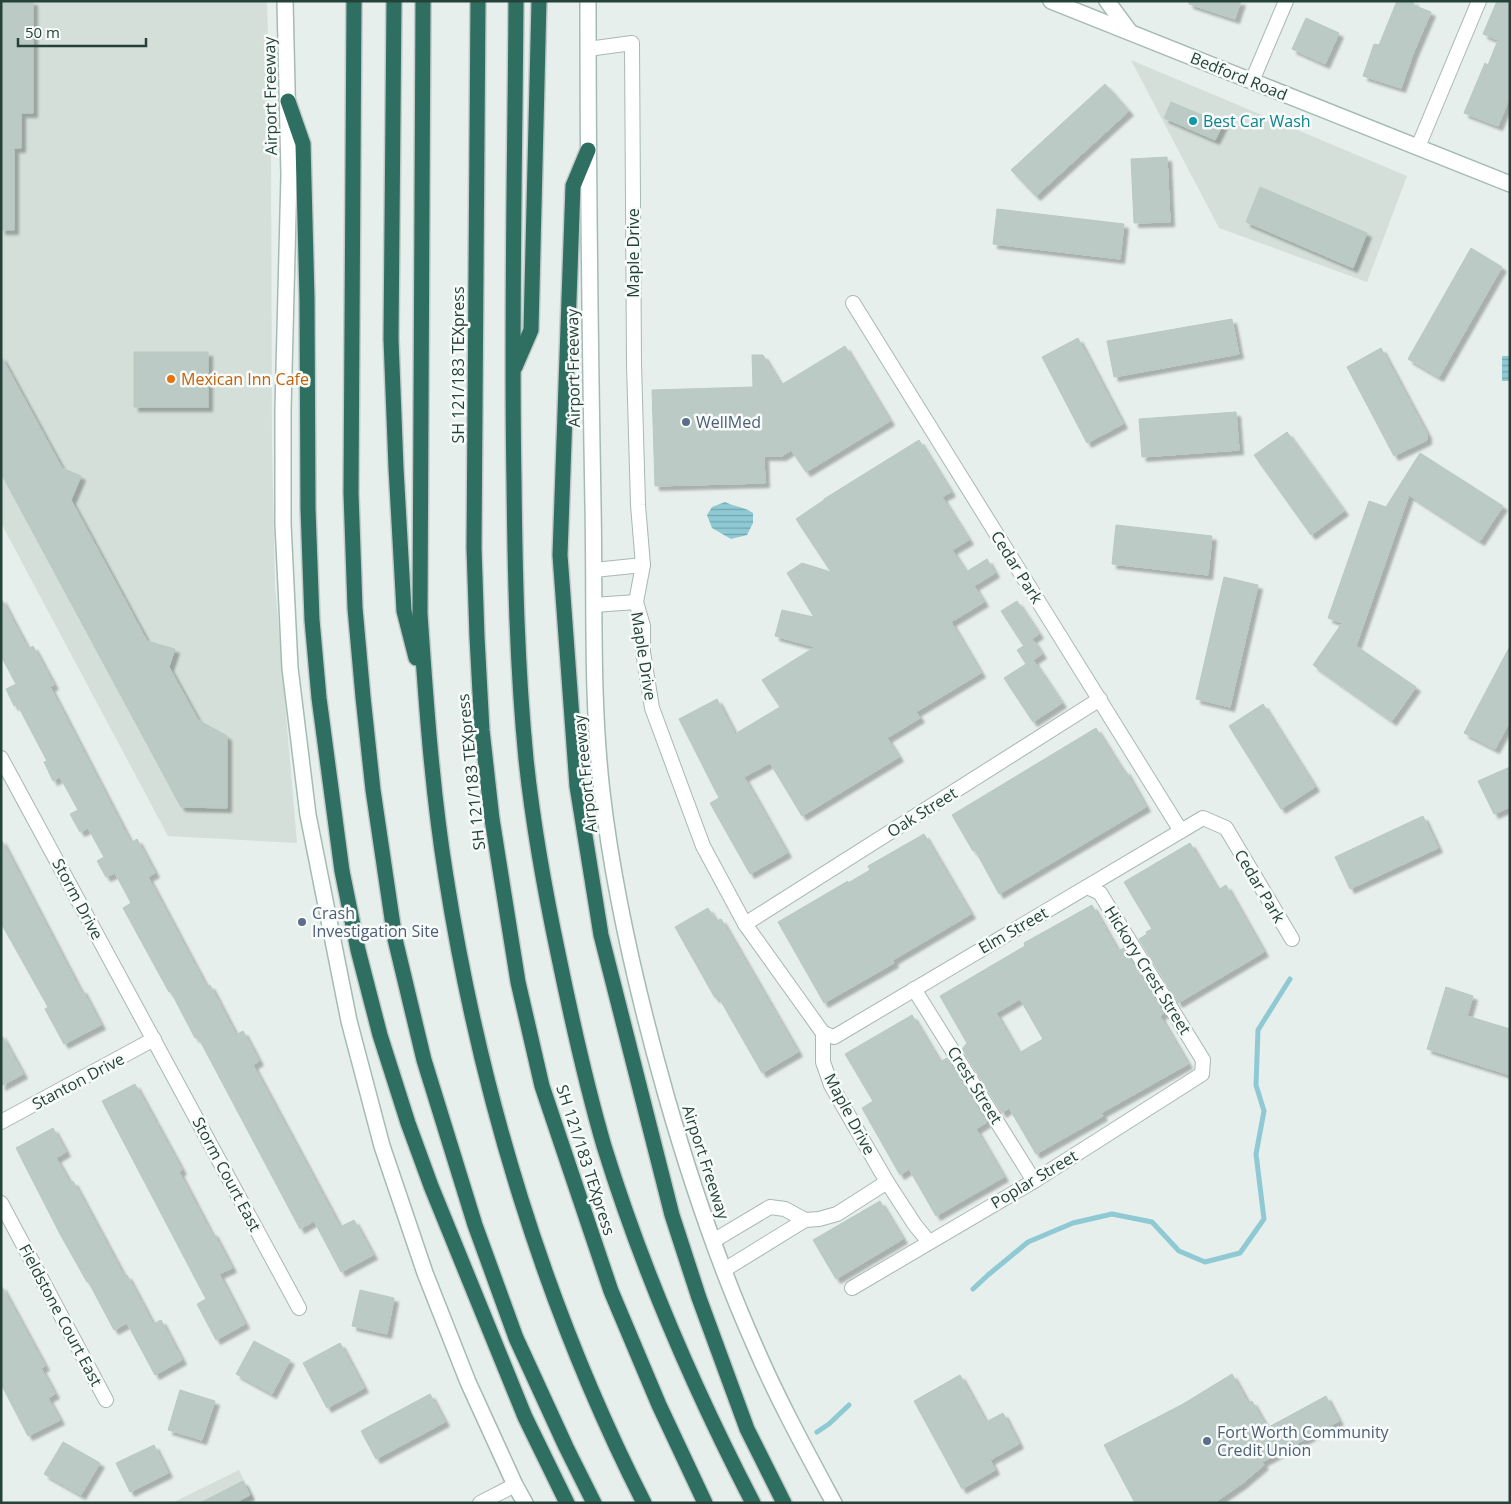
<svg xmlns="http://www.w3.org/2000/svg" width="1511" height="1504" font-family="'Open Sans',sans-serif">
	<defs>
		<pattern id="water-rules" width="6" height="5" patternUnits="userSpaceOnUse" patternTransform="scale(1.25)"><rect width="6" height="5" fill="#8ec9d4"/><path d="M0 2.5h6" fill="none" stroke="#74a5ad"/></pattern>
		<filter id="shadow"><feDropShadow dx="4.5" dy="4.5" stdDeviation="1" flood-color="#0004"/></filter>
	</defs>
	<rect width="100%" height="100%" fill="#e6efeb"/>
	<g fill="#d4dfda">
		<polygon points="1,1 267,1 271,141 272,444 275,585 297,843 168,836 1,523"/>
		<polygon points="1131,60 1407,176 1367,282 1219,228"/>
		<polygon points="239,1470 256,1503 172,1503"/>
	</g>
	<g fill="url(#water-rules)">
		<rect x="1502" y="356" width="8" height="25"/>
		<path d="M725 502C735 507 745 507 753 513V523L747 535 731 539 712 528 707 515 712 507Z"/>
	</g>
	<g fill="none" stroke-linecap="round" stroke-linejoin="round">
		<g stroke="#8ec9d4" stroke-width="5">
			<polyline points="973,1289 988,1275 1028,1242 1073,1223 1112,1214 1152,1222 1179,1251 1205,1262 1240,1253 1264,1219 1256,1154 1264,1111 1256,1085 1258,1030 1290,979"/>
			<polyline points="817,1432 829,1424 849,1405"/>
		</g>
	</g>
	<g fill="#bbcac4" stroke="#b8c9c2" fill-rule="evenodd" filter="url(#shadow)">
		<polygon points="1,1 33,1 33,113 21,113 21,148 14,148 14,230 1,230"/>
		<polygon points="1189,1 1241,1 1235,19 1189,4"/>
		<polygon points="1397,1 1414,1 1413,5 1431,12 1413,54 1401,88 1363,76 1374,44 1379,45"/>
		<polygon points="1497,1 1510,1 1510,97 1498,126 1464,113 1485,63 1488,65 1498,40 1483,34"/>
		<polygon points="1306,18 1339,33 1325,64 1292,49"/>
		<polygon points="1105,84 1129,111 1036,196 1011,170"/>
		<polygon points="1171,102 1223,124 1215,140 1164,118"/>
		<polygon points="1167,157 1170,222 1134,223 1131,159"/>
		<polygon points="1260,187 1367,233 1353,268 1246,222"/>
		<polygon points="997,209 1124,224 1120,259 993,244"/>
		<polygon points="1471,248 1502,267 1439,377 1408,359"/>
		<polygon points="1232,319 1239,354 1114,377 1107,341"/>
		<polygon points="1078,338 1123,424 1087,443 1042,357"/>
		<polygon points="845,346 890,421 806,472 791,450 782,456 764,456 765,483 655,486 652,390 753,387 752,355 763,355 781,385"/>
		<polygon points="1381,348 1427,434 1427,440 1394,456 1347,367"/>
		<rect x="134" y="352" width="74" height="55"/>
		<polygon points="1,356 62,468 81,476 71,500 147,641 175,649 169,667 198,720 227,736 227,808 181,807 1,473"/>
		<polygon points="1236,412 1239,450 1142,457 1139,419"/>
		<polygon points="1287,432 1344,511 1311,535 1254,455"/>
		<polygon points="919,440 951,492 942,497 969,540 952,550 966,572 987,559 995,573 974,586 984,602 951,622 981,673 916,712 920,718 887,738 899,757 802,816 770,763 744,777 787,853 750,874 710,803 719,798 679,719 717,699 735,734 780,707 762,680 815,647 775,636 782,610 814,617 787,573 802,563 831,572 796,519 824,500 824,499"/>
		<polygon points="1420,453 1503,506 1480,541 1409,495 1356,646 1416,687 1392,721 1313,665 1342,623 1328,618 1369,501 1386,507"/>
		<polygon points="1116,525 1212,536 1208,575 1112,564"/>
		<polygon points="1224,577 1258,585 1230,707 1196,699"/>
		<polygon points="1,598 28,649 33,646 54,685 50,687 131,843 137,839 155,873 148,877 206,986 210,985 236,1035 243,1031 259,1061 253,1065 340,1227 354,1220 373,1255 341,1272 314,1221 300,1229 198,1037 195,1038 171,992 169,992 123,908 131,903 115,873 106,877 97,861 104,857 88,828 80,832 70,814 78,810 60,777 53,781 44,762 47,761 17,704 14,706 6,689 16,684 1,656"/>
		<polygon points="1017,601 1039,634 1023,645 1001,611"/>
		<polygon points="1033,640 1042,654 1033,660 1062,703 1033,722 1004,678 1026,664 1017,650"/>
		<polygon points="1510,646 1510,721 1495,749 1464,733"/>
		<polygon points="1263,704 1315,787 1281,809 1229,726"/>
		<polygon points="1096,728 1123,771 1125,770 1146,807 999,894 975,850 973,851 952,815"/>
		<polygon points="1510,767 1510,807 1494,814 1478,781"/>
		<polygon points="1423,816 1438,848 1350,889 1335,857"/>
		<polygon points="924,834 971,914 893,960 894,963 824,1003 778,922 848,881 848,883 870,870 868,866"/>
		<polygon points="1,839 80,990 82,989 101,1025 64,1044 45,1009 48,1007 1,923"/>
		<polygon points="1190,843 1218,890 1226,885 1264,952 1178,1003 1139,939 1147,934 1146,932 1152,929 1124,882"/>
		<path d="M1092 905 1118 951 1124 948 1164 1013 1160 1016 1188 1064 1101 1113 1103 1116 1036 1154 1009 1108 1002 1113 962 1049 967 1043 940 996 1025 946 1024 943ZM1020 999 1043 1039 1019 1053 996 1013Z"/>
		<polygon points="708,908 716,921 721,919 798,1052 762,1073 718,996 715,998 675,927"/>
		<polygon points="1446,987 1473,996 1467,1016 1510,1029 1510,1075 1427,1049"/>
		<polygon points="912,1015 940,1062 947,1058 987,1122 976,1129 1004,1177 936,1216 909,1169 900,1175 862,1108 873,1101 845,1054"/>
		<polygon points="1,1034 23,1074 1,1086"/>
		<polygon points="135,1084 182,1170 179,1172 211,1233 213,1232 232,1268 219,1274 245,1324 216,1340 197,1304 206,1299 102,1101"/>
		<polygon points="53,1128 66,1152 56,1158 70,1183 73,1181 124,1276 127,1275 153,1324 161,1320 182,1360 155,1375 127,1323 114,1330 88,1281 87,1282 60,1234 16,1148"/>
		<polygon points="880,1201 903,1239 836,1279 813,1240"/>
		<polygon points="1,1285 45,1366 41,1368 55,1394 48,1398 60,1420 28,1436 1,1384"/>
		<polygon points="360,1290 394,1298 387,1334 352,1326"/>
		<polygon points="254,1341 290,1360 272,1394 236,1374"/>
		<polygon points="340,1343 364,1388 327,1408 303,1363"/>
		<polygon points="1232,1374 1248,1403 1252,1401 1267,1428 1326,1396 1339,1421 1262,1462 1264,1465 1243,1483 1214,1503 1135,1503 1104,1445 1183,1404"/>
		<polygon points="960,1375 986,1422 1003,1413 1019,1444 990,1460 995,1470 962,1489 914,1401"/>
		<polygon points="180,1390 215,1401 202,1440 168,1430"/>
		<polygon points="430,1394 445,1422 376,1459 361,1431"/>
		<polygon points="63,1442 100,1463 81,1495 44,1474"/>
		<polygon points="154,1445 168,1473 130,1492 116,1463"/>
		<polygon points="243,1481 250,1495 235,1503 200,1503"/>
	</g>
	<g fill="none" stroke-linecap="round" stroke-linejoin="round">
		<g stroke="#a8b8b2" stroke-width="16">
			<g id="minor">
				<polyline points="588,49 632,43 634,364 638,505 643,565 636,602 643,626 643,652 652,708 703,846 745,924 823,1033 823,1062 831,1085 887,1182 915,1225 929,1242"/>
				<polyline points="1252,81 1286,1"/>
				<polyline points="1418,147 1479,1"/>
				<polyline points="853,303 1181,831"/>
				<polyline points="594,570 643,565"/>
				<polyline points="594,605 636,602"/>
				<polyline points="1,758 299,1308"/>
				<polyline points="745,924 1100,699"/>
				<polyline points="914,989 1034,1181"/>
				<polyline points="823,1033 834,1037 1203,818 1226,828 1292,939"/>
				<polyline points="1,1122 154,1039"/>
				<polyline points="1,1203 106,1400"/>
				<polyline points="713,1241 770,1207 785,1209 805,1220 819,1219 837,1214 887,1182"/>
				<polyline points="724,1270 805,1220"/>
				<polyline points="852,1288 1034,1181 1202,1074 1203,1060 1100,893 1087,887"/>
				<polyline points="480,1503 515,1485"/>
			</g>
		</g>
		<g stroke="#a4bbb3" stroke-width="18">
			<g id="secondary">
				<polyline points="285,1 289,175 283,409 283,524 290,668 308,815 349,1021 382,1146 425,1273 468,1382 515,1485 525,1503"/>
				<path d="M588 1C588 169 590 337 593 505 595 601 591 697 602 792 614 895 638 996 666 1095 690 1179 718 1263 754 1344 777 1398 806 1451 834 1503"/>
				<polyline points="1051,1 1510,184"/>
				<polyline points="1107,1 1130,32"/>
			</g>
		</g>
		<g stroke="#c2cac8" stroke-width="18">
			<g id="motorway">
				<polyline points="354,1 351,493 355,608 363,697 373,790 395,939 424,1060 475,1225 516,1338 566,1447 594,1503"/>
				<polyline points="394,1 391,339 396,468 404,611 416,658"/>
				<path d="M423 1 420 614C426 702 432 790 446 877 480 1093 545 1308 644 1503"/>
				<polyline points="478,1 474,548 477,637 482,730 492,819 518,982 542,1086 611,1291 659,1405 705,1503"/>
				<path d="M516 1C515 161 511 321 514 481 515 574 517 667 526 759 533 826 545 892 559 958 572 1021 586 1084 604 1146 642 1269 694 1389 753 1503"/>
				<polyline points="288,101 303,144 307,298 308,508 312,620 319,698 342,871 358,950 380,1035 408,1123 431,1186 525,1417 567,1503"/>
				<polyline points="588,150 573,186 560,555 577,786 601,935 672,1215 699,1298 747,1429 784,1503"/>
				<polyline points="515,367 531,330 539,1"/>
			</g>
		</g>
		<use href="#minor" stroke="#fff" stroke-width="14"/>
		<use href="#secondary" stroke="#fff" stroke-width="15"/>
		<use href="#motorway" stroke="#2f6f62" stroke-width="15"/>
	</g>
	<circle fill="#0f9aa8" stroke="#f7fbf9" stroke-width="2" cx="1193" cy="121" r="5"/>
	<circle fill="#e8710a" stroke="#f7fbf9" stroke-width="2" cx="171" cy="379" r="5"/>
	<g fill="#5c6f8a" stroke="#f7fbf9" stroke-width="2">
		<circle cx="686" cy="422" r="5"/>
		<circle cx="302" cy="922" r="5"/>
		<circle cx="1207" cy="1441" r="5"/>
	</g>
	<g text-anchor="middle" dominant-baseline="central" stroke-width="5" stroke-linejoin="round" paint-order="stroke">
		<g font-size="16" fill="#24423a" stroke="#f7fbf9">
			<text transform="translate(1239 76) rotate(22)">Bedford Road</text>
			<text transform="translate(270 96) rotate(-91)">Airport Freeway</text>
			<text transform="translate(633 253) rotate(-90)">Maple Drive</text>
			<text transform="translate(458 365) rotate(-90)">SH 121/183 TEXpress</text>
			<text transform="translate(573 368) rotate(-91)">Airport Freeway</text>
			<text transform="translate(1017 567) rotate(58)">Cedar Park</text>
			<text transform="translate(644 656) rotate(81)">Maple Drive</text>
			<text transform="translate(471 772) rotate(-96)">SH 121/183 TEXpress</text>
			<text transform="translate(585 774) rotate(-96)">Airport Freeway</text>
			<text transform="translate(922 812) rotate(-32)">Oak Street</text>
			<text transform="translate(1260 886) rotate(59)">Cedar Park</text>
			<text transform="translate(78 899) rotate(62)">Storm Drive</text>
			<text transform="translate(1013 930) rotate(-30)">Elm Street</text>
			<text transform="translate(1148 970) rotate(58)">Hickory Crest Street</text>
			<text transform="translate(78 1081) rotate(-28)">Stanton Drive</text>
			<text transform="translate(975 1085) rotate(58)">Crest Street</text>
			<text transform="translate(850 1114) rotate(62)">Maple Drive</text>
			<text transform="translate(586 1160) rotate(72)">SH 121/183 TEXpress</text>
			<text transform="translate(706 1162) rotate(72)">Airport Freeway</text>
			<text transform="translate(227 1174) rotate(62)">Storm Court East</text>
			<text transform="translate(1034 1179) rotate(-31)">Poplar Street</text>
			<text transform="translate(61 1315) rotate(62)">Fieldstone Court East</text>
		</g>
		<g font-size="16" fill="#0d838f" stroke="#f7fbf9" text-anchor="start">
			<text x="1203" y="121">Best Car Wash</text>
		</g>
		<g font-size="16" fill="#c56008" stroke="#f7fbf9" text-anchor="start">
			<text x="181" y="379">Mexican Inn Cafe</text>
		</g>
		<g font-size="16" fill="#4e5e75" stroke="#f7fbf9" text-anchor="start">
			<text x="696" y="422">WellMed</text>
			<text x="312" y="913">Crash<tspan x="312" dy="18">Investigation Site</tspan></text>
			<text x="1217" y="1432">Fort Worth Community<tspan x="1217" dy="18">Credit Union</tspan></text>
		</g>
	</g>
	<rect width="1511" height="1504" fill="none" stroke="#24423a" stroke-width="5"/>
	<path d="M18 38v8h128v-8" fill="none" stroke="#24423a" stroke-width="2.5"/>
	<text x="25" y="38" font-size="15" fill="#24423a" stroke="#f7fbf9" stroke-width="4" paint-order="stroke">50 m</text>
</svg>
